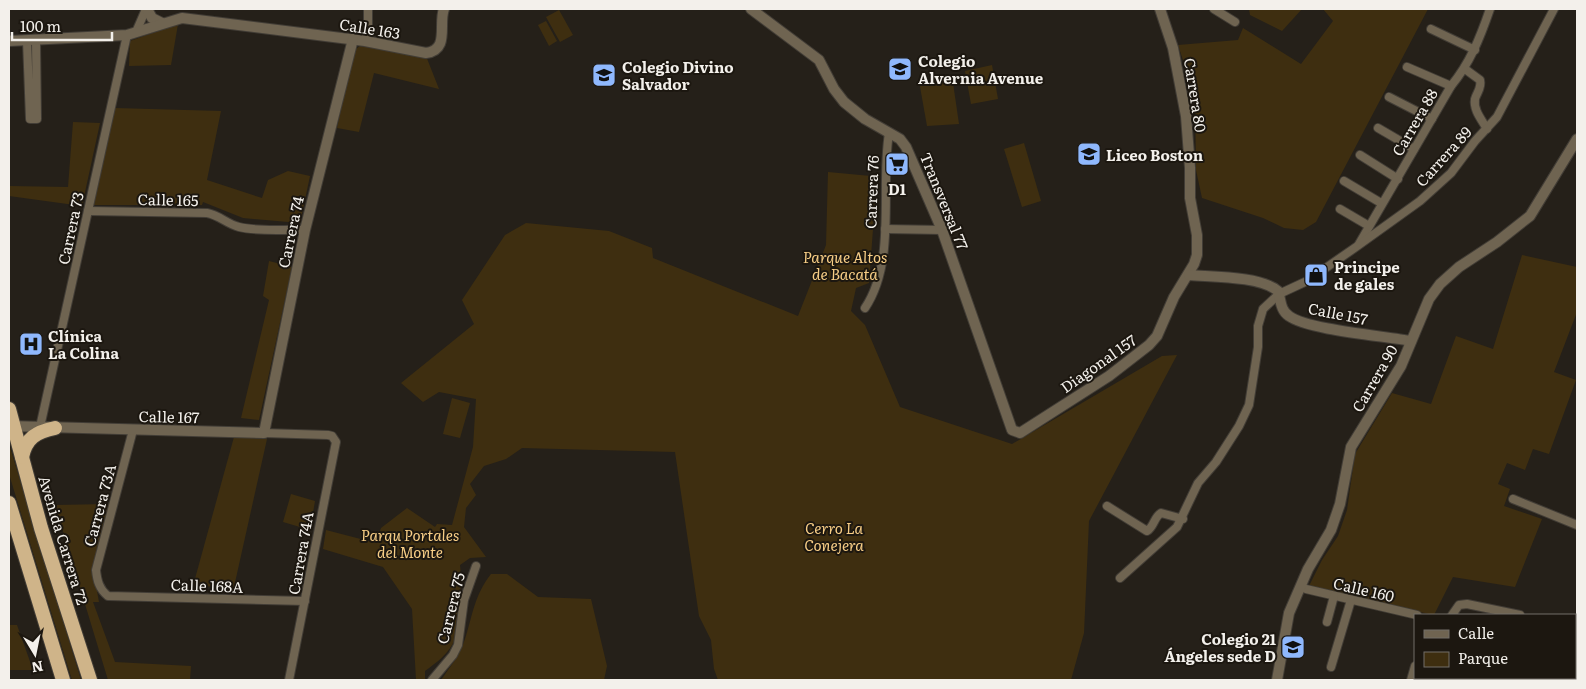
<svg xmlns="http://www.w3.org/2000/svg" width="1586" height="689" font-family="Literata,serif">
	<rect width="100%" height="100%" fill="#252019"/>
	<g fill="#3e2e10">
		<polygon points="1249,9 1302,9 1282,31 1250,15"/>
		<polygon points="1323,9 1428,9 1316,222 1303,230 1284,228 1263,218 1202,198 1196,170 1195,96 1178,45 1238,40 1243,28 1301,64 1333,21"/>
		<polygon points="559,10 573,35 560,42 546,17"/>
		<polygon points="546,21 557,41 549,46 538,25"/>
		<polygon points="178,24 171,65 129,66 130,41"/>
		<polygon points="360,46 426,56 439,89 374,73 359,132 337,128 352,55 353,51"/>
		<polygon points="992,65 998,99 971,104 965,71"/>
		<polygon points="952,76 959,124 927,126 919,81"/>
		<polygon points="115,108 221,111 207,180 262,198 268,180 288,171 310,176 300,223 243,218 203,202 202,205 93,205"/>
		<polygon points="73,122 100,123 82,206 9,196 9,186 68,187"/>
		<polygon points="1024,143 1041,201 1022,207 1004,149"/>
		<path d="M828 172 871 176 876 189 869 283 856 288 851 311 865 325 900 407 1012 444 1162 356 1177 355 1089 521 1084 633 1071 680H718L714 669 711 640 699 616 675 452 522 448 506 459 484 466 470 484 476 495 466 508 464 527 486 557 470 558 460 565C462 578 459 627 455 639 449 654 437 662 425 671V680H416L412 609 383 567 323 549 326 530 376 543 381 528 407 508 435 527 437 524 452 525 473 447 476 399 439 392 423 402 401 383 474 324 462 300 505 235 526 223 609 231 652 248 653 258 798 316 826 245Z"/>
		<polygon points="1522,255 1577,267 1577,312 1554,372 1576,380 1549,454 1533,449 1525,470 1507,463 1498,484 1510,489 1504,506 1542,519 1515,587 1453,577 1434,615 1308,588 1322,560 1338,536 1347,510 1355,454 1392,393 1431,404 1456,336 1493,349"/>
		<polygon points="269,261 292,267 259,420 241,418 269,300 263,296"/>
		<polygon points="452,398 470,403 460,438 443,434"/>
		<polygon points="234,437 267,439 234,587 193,586"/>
		<polygon points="9,444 81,680 72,680 9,474"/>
		<polygon points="291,494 315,501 310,530 283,522"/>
		<polygon points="109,504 93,569 99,602 93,602 115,662 191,666 190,680 108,680 55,505"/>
		<path d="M491 574H507L538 597 591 599 607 666 604 680H441C450 667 460 655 465 639 473 614 474 596 491 574Z"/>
		<polygon points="9,625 17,625 33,670 9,670"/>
	</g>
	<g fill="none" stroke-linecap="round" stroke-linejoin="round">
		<g stroke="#423d36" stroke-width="10">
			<g id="minor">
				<polyline points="1214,9 1235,22"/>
				<polyline points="1431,29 1475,50"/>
				<polyline points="136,32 146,9"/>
				<polyline points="27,41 30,119 37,119 36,40"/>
				<polyline points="365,41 368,26 368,9"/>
				<polyline points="1407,67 1451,86"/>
				<path d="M1465 69 1480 80C1482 88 1477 92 1475 99 1473 110 1482 120 1487 129"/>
				<polyline points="1389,97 1432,119"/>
				<polyline points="1378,128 1414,149"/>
				<polyline points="1360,155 1398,179"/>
				<polyline points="1344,181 1381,203"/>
				<polyline points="1340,209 1369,226"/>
				<path d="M88 211 207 213C219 215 227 224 239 227 260 232 284 229 305 230"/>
				<polyline points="885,229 942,230"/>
				<path d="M1359 244 1451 86C1470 63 1480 38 1490 9"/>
				<path d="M865 308C897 260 880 188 889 133"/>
				<polyline points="40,427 127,35"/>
				<path d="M133 430 96 570C97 580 99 589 108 596L305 601"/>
				<polyline points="264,433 328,435 332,436 336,442 289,680"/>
				<polyline points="1513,499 1577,525"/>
				<path d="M1107 506 1147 531C1154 527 1154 517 1161 513L1183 519"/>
				<polyline points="1120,578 1177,527 1198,483 1216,462 1239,426 1249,405 1258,347 1258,326 1263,309 1279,294 1307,281 1356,247 1420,201 1451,173 1475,141 1497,117 1554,9"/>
				<polyline points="1306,589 1417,615"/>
				<polyline points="1452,615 1459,605 1467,604 1520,615"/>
				<polyline points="1327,622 1334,596"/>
				<polyline points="1575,639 1577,640"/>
				<polyline points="1331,667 1351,600"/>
				<polyline points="1532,678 1545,680"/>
				<polyline points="432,680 453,655 458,645 464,600 476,566"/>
				<polyline points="1411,680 1415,666"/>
				<polyline points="1435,680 1435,678"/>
			</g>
		</g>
		<g stroke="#423d36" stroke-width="12">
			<g id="tertiary">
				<polyline points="147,9 152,18 162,23"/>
				<polyline points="751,9 819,60 834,89 844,102 865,119 900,139 906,147 942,230 1012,430 1020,433 1109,376 1149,345 1157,336 1174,297 1194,264 1197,255 1197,235 1190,198 1190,168 1186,116 1173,48 1160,9"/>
				<path d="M9 41 127 35 182 18 365 41 426 53C450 50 438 24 444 9"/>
				<path d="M1189 275C1212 277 1260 276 1278 291 1281 300 1280 310 1289 316 1308 330 1385 336 1411 341"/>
				<polyline points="9,426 264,433 305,230 353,39"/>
				<polyline points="1277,680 1289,613 1308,569 1331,530 1340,504 1351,447 1401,366 1429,299 1440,284 1459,267 1497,242 1530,216 1577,139"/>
			</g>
		</g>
		<g stroke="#423d36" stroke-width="16">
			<g id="trunk">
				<polyline points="9,409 41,528 90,680"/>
				<path d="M22 457C26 438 36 432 55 428"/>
				<polyline points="9,503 63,680"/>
			</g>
		</g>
		<use href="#minor" stroke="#6f6451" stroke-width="8"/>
		<use href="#tertiary" stroke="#6f6451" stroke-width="10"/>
		<use href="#trunk" stroke="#cfb489" stroke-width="14"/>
	</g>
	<defs>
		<g id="school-square" transform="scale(1.25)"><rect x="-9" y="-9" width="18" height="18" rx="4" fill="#8fb8fd" stroke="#1c1710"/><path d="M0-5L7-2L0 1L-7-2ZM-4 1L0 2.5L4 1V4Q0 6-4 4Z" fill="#111"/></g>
		<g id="supermarket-square" transform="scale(1.25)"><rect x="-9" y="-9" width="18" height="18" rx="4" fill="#8fb8fd" stroke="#1c1710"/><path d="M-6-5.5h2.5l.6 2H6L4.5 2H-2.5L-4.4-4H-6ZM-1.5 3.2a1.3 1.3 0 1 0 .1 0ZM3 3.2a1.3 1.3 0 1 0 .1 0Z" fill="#111"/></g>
		<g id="shop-square" transform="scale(1.25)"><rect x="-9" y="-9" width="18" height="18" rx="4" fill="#8fb8fd" stroke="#1c1710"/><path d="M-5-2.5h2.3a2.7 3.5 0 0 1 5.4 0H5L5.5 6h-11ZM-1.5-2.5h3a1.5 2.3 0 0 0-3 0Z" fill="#111"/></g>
		<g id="hospital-square" transform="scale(1.25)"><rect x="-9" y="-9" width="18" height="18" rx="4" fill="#8fb8fd" stroke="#1c1710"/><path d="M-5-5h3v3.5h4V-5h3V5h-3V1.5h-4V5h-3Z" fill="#111"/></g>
	</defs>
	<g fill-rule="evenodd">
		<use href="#school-square" x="900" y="69"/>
		<use href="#school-square" x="604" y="75"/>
		<use href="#school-square" x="1089" y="154"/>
		<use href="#supermarket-square" x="897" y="164"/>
		<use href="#shop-square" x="1316" y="275"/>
		<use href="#hospital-square" x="31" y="344"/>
		<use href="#school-square" x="1293" y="647"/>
	</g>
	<g text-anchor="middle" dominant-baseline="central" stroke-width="4" stroke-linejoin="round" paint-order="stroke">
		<g font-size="15" fill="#f3f0eb" stroke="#1c1710">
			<text transform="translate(370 28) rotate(9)">Calle 163</text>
			<text transform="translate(1196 95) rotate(81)">Carrera 80</text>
			<text transform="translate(1414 122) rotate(-60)">Carrera 88</text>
			<text transform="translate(1443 156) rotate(-48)">Carrera 89</text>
			<text transform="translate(871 192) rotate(-88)">Carrera 76</text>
			<text transform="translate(168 199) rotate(1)">Calle 165</text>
			<text transform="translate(945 201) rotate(68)">Transversal 77</text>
			<text transform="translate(70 228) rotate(-78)">Carrera 73</text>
			<text transform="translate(290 232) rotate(-78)">Carrera 74</text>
			<text transform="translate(1338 313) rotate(11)">Calle 157</text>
			<text transform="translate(1098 363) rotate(-35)">Diagonal 157</text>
			<text transform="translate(1374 378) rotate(-60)">Carrera 90</text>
			<text transform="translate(169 416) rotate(1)">Calle 167</text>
			<text transform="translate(99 505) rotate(-75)">Carrera 73A</text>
			<text transform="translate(64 540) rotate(73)">Avenida Carrera 72</text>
			<text transform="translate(300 553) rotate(-80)">Carrera 74A</text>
			<text transform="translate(207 585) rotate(2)">Calle 168A</text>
			<text transform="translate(1364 589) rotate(13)">Calle 160</text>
			<text transform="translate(450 608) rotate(-76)">Carrera 75</text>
		</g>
		<g font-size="15" font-weight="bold" fill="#f3f0eb" stroke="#1c1710" text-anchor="start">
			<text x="918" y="60">Colegio<tspan x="918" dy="17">Alvernia Avenue</tspan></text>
			<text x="622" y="66">Colegio Divino<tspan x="622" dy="17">Salvador</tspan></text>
			<text x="1106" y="154">Liceo Boston</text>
			<text x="897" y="188" text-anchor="middle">D1</text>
			<text x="1334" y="266">Principe<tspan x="1334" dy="17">de gales</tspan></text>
			<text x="48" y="335">Clínica<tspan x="48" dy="17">La Colina</tspan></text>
			<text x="1276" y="638" text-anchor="end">Colegio 21<tspan x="1276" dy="17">Ángeles sede D</tspan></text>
		</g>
		<g font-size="15" font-style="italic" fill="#f8ce86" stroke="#1c1710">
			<text x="845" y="256">Parque Altos<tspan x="845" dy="17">de Bacatá</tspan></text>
			<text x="834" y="527">Cerro La<tspan x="834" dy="17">Conejera</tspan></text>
			<text x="410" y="534">Parqu Portales<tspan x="410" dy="17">del Monte</tspan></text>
		</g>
	</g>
	<rect width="1586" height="689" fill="none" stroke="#f3f0eb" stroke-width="20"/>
	<rect x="1414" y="614" width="162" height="65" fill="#1c1710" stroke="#726e68"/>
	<rect x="1424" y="630" width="25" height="8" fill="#6f6451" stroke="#726e68"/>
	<text x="1458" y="639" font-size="15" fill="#f3f0eb">Calle</text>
	<rect x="1424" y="652" width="25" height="15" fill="#3e2e10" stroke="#726e68"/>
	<text x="1458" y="664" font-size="15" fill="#f3f0eb">Parque</text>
	<g transform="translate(35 654) rotate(170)" stroke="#1c1710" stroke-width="4" paint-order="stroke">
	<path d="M0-4L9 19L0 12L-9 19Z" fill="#f3f0eb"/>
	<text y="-8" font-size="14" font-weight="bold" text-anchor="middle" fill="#f3f0eb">N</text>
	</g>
	<path d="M12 32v8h100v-8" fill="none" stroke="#f3f0eb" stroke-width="2.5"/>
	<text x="20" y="32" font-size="15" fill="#f3f0eb" stroke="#1c1710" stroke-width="4" paint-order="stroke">100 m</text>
</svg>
